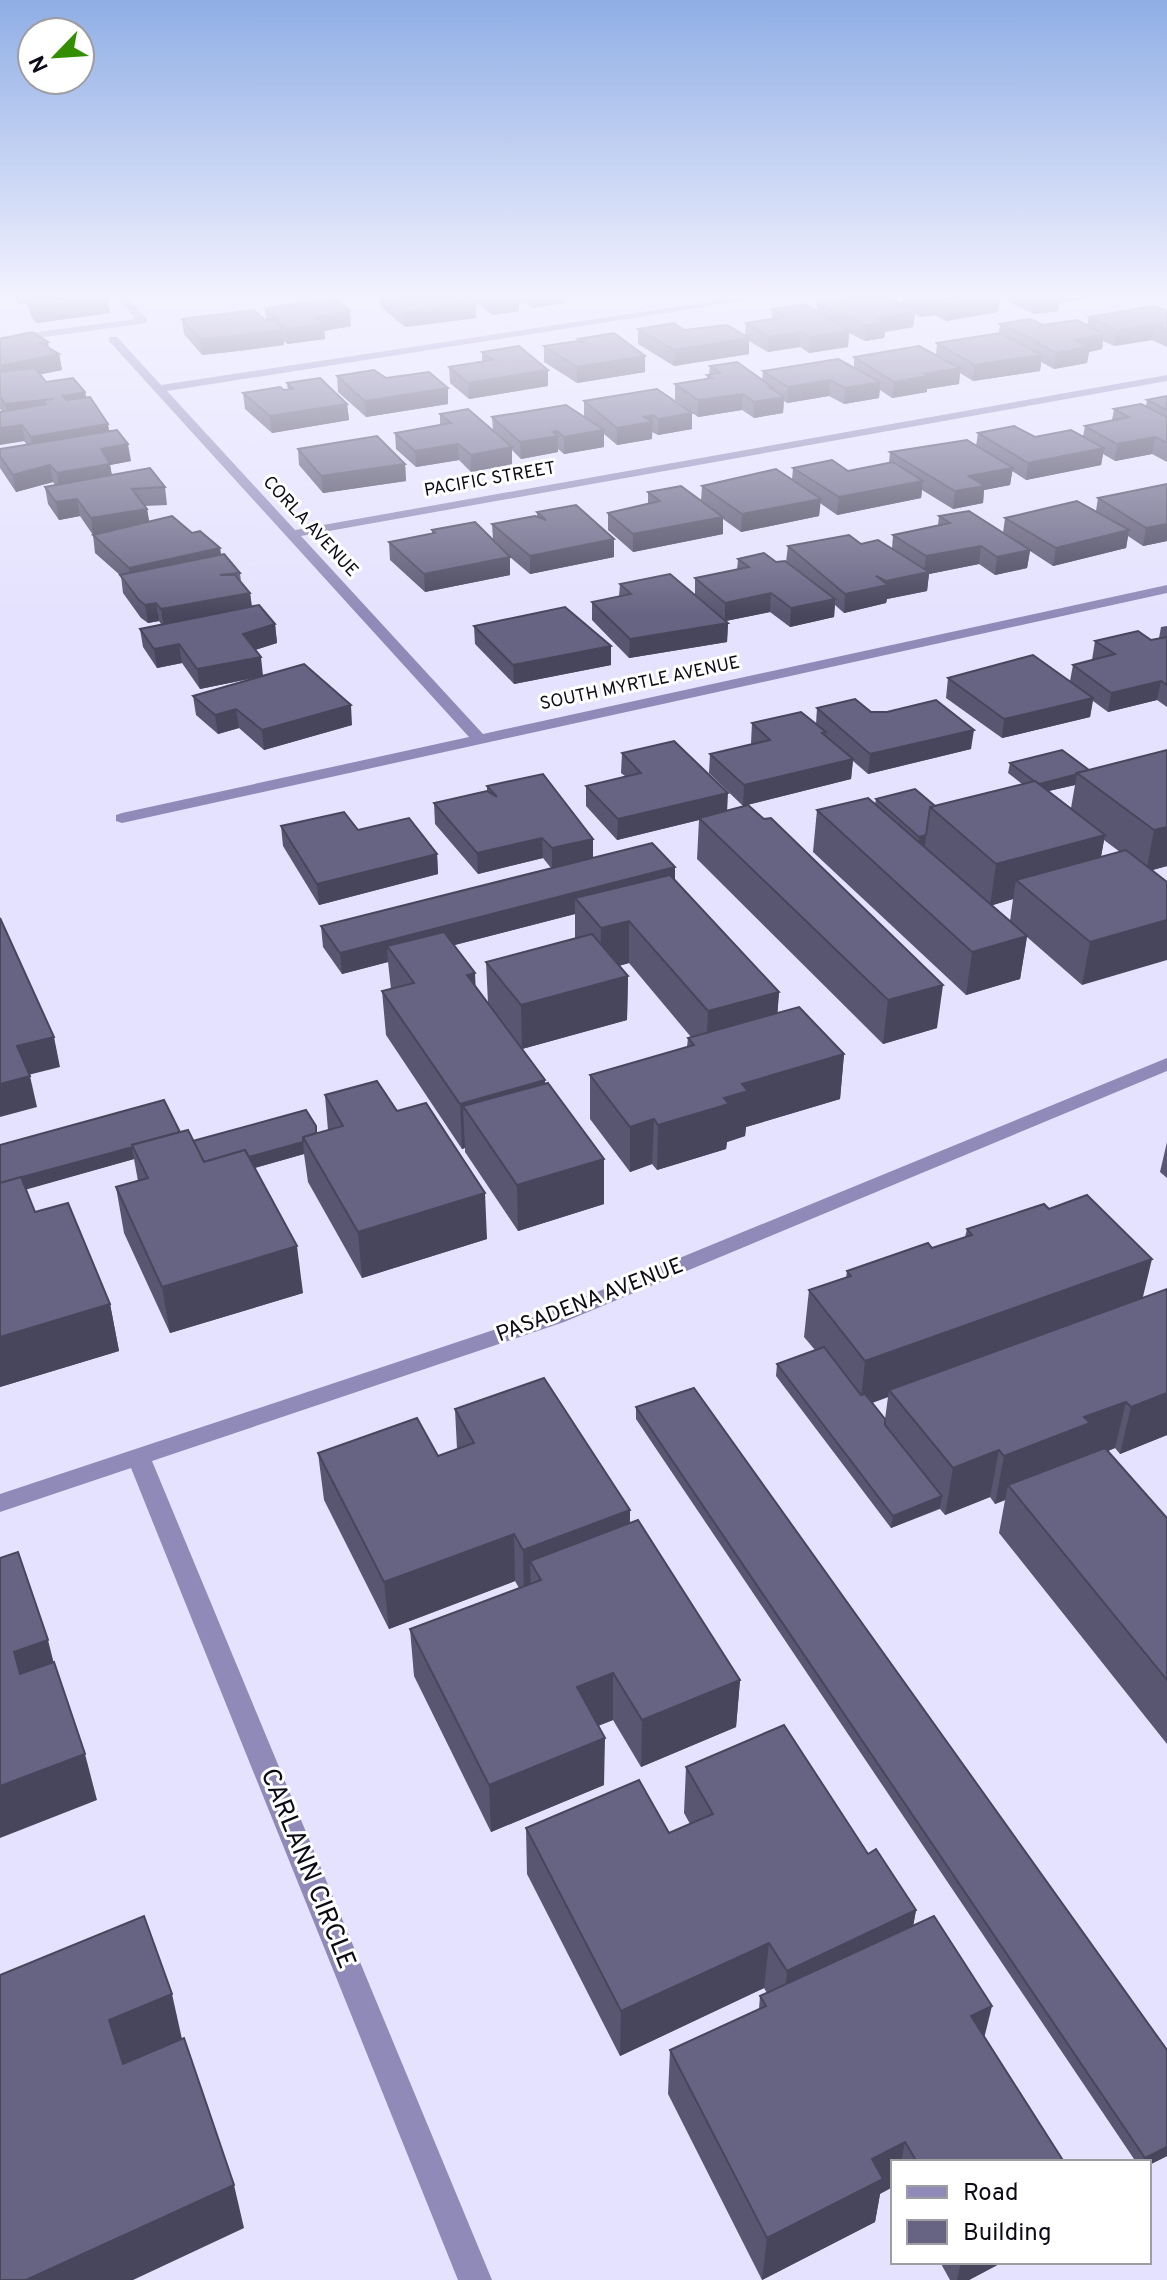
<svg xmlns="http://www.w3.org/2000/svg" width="1167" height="2280" font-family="Overpass,sans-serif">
	<rect width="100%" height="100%" fill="#e4e2ff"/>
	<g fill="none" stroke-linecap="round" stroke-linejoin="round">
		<g fill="#8f8ab7" fill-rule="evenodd">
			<polygon points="115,296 126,296 147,319 147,323 0,343 0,337 136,319"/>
			<polygon points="747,296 774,296 167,391 295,530 1167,375 1167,381 301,536 483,734 1167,585 1167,593 122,823 116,821 116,815 122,813 469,737 109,341 109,337 117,337 161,385"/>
			<polygon points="1167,1058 1167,1071 564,1322 152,1461 492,2280 458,2280 131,1468 0,1512 0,1494 548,1312"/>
		</g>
	</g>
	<g fill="#595671" fill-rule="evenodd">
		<polygon points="13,296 107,296 110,313 36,323 30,315 28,303 19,304"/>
		<polygon points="380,296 564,296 564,303 533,308 524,302 519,303 519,311 493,315 476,303 476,318 405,327 381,307"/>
		<polygon points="903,296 1089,296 1089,298 1059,303 1058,311 1034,314 1000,298 998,312 946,321 935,315 920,317 915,313 913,327 885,332 884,338 865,341 849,333 848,347 809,353 800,347 768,352 749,341 749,354 674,366 638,344 638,329 684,330 745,336 746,323 772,319 772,309 817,311 817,302 902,305"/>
		<polygon points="265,308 351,326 324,331 325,339 287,344 284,341 284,345 238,351 202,355 184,334 182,319 266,321"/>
		<polygon points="1167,311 1167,347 1152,340 1114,346 1103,341 1102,349 1089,352 1087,363 1054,369 1041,362 1040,371 973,381 960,373 959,384 927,389 927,392 892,398 880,390 879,398 844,404 829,396 787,403 784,401 783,413 754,418 742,410 698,417 675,400 675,384 707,379 707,375 709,375 710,366 762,380 763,371 854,367 854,357 936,355 937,343 999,333 1000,324 1087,325 1089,317"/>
		<polygon points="0,339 49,348 59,354 62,370 40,374 46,382 85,392 86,397 131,461 110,465 112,476 165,487 167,505 145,506 147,509 149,522 192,533 220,548 221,555 240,573 241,582 250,593 252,606 275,624 277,643 255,650 263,676 352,725 264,750 239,728 218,734 196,715 193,696 259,677 200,689 182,663 157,668 143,647 140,629 161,624 159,621 148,623 141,618 123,593 121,576 95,553 93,535 80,516 59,520 48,504 45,487 55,485 53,482 16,492 0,468 0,449 27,445 0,409"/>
		<polygon points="578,339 645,356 645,372 577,383 544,362 544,346 578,341"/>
		<polygon points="482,352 548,386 469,399 450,383 449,367 482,362"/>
		<polygon points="337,376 386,378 448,388 448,404 366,417 338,392"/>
		<polygon points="287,383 347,404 349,420 272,433 245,409 243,393 288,390"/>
		<polygon points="1167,396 1167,462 1152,454 1115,461 1103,454 1101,465 1026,480 1012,471 1010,485 984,490 983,503 953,509 922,490 921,498 837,515 820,503 819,516 741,532 723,519 723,534 633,552 608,530 608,513 648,504 648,492 701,501 702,486 792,480 793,468 848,471 889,463 890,452 976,446 978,433 1035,437 1083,436 1085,426 1112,420 1114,409 1146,406 1147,400"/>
		<polygon points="584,401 692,413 692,429 658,435 652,432 652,439 617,445 604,434 604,447 564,454 558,449 558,452 521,459 512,450 512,464 471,472 459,460 416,467 396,449 395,433 440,425 440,414 493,431 492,417 584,417"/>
		<polygon points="298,449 405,464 406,481 323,493 299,465"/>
		<polygon points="1167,484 1167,541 1143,546 1128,536 1126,548 1053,566 1030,551 1027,568 995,575 979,564 929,574 927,591 887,599 886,603 844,613 835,605 834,617 790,627 770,612 726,621 728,623 727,642 629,658 592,620 592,602 619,596 620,584 695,595 695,578 737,570 738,559 776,562 786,562 788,546 861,544 892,549 893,535 938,525 939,516 1003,533 1005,518 1096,511 1098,498"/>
		<polygon points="537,512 614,557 530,574 505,553 510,557 510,575 425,592 390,560 389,542 432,534 432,530 493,540 492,524 537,517"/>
		<polygon points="474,626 611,665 514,684 475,644"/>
		<polygon points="1167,626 1167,707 1157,700 1108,712 1093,701 1090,717 1002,738 946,698 948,678 1070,681 1073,665 1092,660 1095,641 1151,640 1159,638 1161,627"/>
		<polygon points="817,708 871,712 971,749 868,774 853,761 851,779 743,806 709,773 710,754 752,744 751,743 752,723 816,724"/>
		<path d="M1167 750V866L1152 870 1082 985 1027 937 1020 979 966 995 813 852 817 810 875 804 876 799 935 806 1022 784 1008 773 1010 763 1089 770ZM1075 785 1071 808 1049 791ZM1104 840 1120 852 1101 857ZM1013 899 1010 921 992 905Z"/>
		<polygon points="622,753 727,810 937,1028 883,1044 697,859 699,820 617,840 586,806 586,786 625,776 621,773"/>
		<path d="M487 786 593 858 675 880 779 992 777 1013 844 1054 840 1099 746 1127 745 1136 727 1142 726 1149 657 1170 652 1164 630 1172 590 1119V1075L687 1047 688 1038 691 1037 629 963 619 966 628 976 627 1020 522 1049 545 1080V1083L604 1159V1204L518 1231 465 1152V1148L462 1149 386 1035 382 991 391 989 388 962 342 974 323 947 321 926 551 868 543 858 478 874 435 824 434 803 487 791ZM575 914V938L486 962 488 1003 475 986V973L454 945Z"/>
		<polygon points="281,826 358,830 437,854 438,874 319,905 283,846"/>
		<polygon points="325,1095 397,1111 487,1239 362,1278 308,1182 304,1154 255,1168 303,1293 170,1333 124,1233 116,1187 138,1181 134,1159 26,1189 35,1212 110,1304 119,1351 0,1387 0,1145 180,1132 193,1141 316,1133 328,1130"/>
		<polygon points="1167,1142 1167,1178 1160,1172"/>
		<path d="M967 1229 1143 1298 1167 1289V1435L1120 1454 1115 1448 1108 1451 1167 1518V1744L999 1533 1005 1500 995 1504 990 1497 945 1515 940 1509 891 1528 776 1376 777 1364 815 1350 804 1337 809 1290 846 1278 847 1271 932 1248 965 1237ZM888 1397 885 1419 872 1403Z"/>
		<polygon points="636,1407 1167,2156 1149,2165 1149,2162 1136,2162 636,1419"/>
		<polygon points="455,1409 630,1510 630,1524 740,1680 736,1727 641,1767 613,1720 598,1726 604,1785 491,1832 414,1676 410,1629 519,1588 515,1581 389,1629 324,1500 318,1453 438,1456 457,1449"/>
		<polygon points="686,1767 868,1854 916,1910 913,1926 1064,2162 893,2162 880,2194 875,2222 762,2280 668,2094 670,2050 759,2009 760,1996 767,1993 764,1988 620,2056 527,1874 526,1828 669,1833 690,1824 684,1813"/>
		<polygon points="940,2262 1003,2262 969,2280 950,2280"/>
	</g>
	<g fill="#48465c">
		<polygon points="18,296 74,296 27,300 28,303 19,304"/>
		<polygon points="509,296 524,296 524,302 519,303 519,311 493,315 492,300"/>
		<polygon points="533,296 564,296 564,303 533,308"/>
		<polygon points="588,296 611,296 588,299"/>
		<polygon points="1048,296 1089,296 1089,298 1059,303 1058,311 1034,314 1036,299"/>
		<polygon points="108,298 110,313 36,323 34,308"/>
		<polygon points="1000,298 998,312 946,321 948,306"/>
		<polygon points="936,300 935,315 920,317 922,302"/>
		<polygon points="476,303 476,318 405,327 404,312"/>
		<polygon points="350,311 351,326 324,331 325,339 287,344 286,329 316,317"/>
		<polygon points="915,312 913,327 885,332 884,338 865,341 866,326 878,318"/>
		<polygon points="1155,324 1152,340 1114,346 1117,331"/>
		<polygon points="283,329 284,345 238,351 202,355 200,339"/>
		<polygon points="849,331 848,347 809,353 810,337"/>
		<polygon points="800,332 800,347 768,352 769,337"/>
		<polygon points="1104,334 1102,349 1089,352 1087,363 1054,369 1056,353 1075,340"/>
		<polygon points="749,338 749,354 674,366 674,350"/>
		<polygon points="48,342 50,356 59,354 62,370 0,383 0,366 41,343"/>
		<polygon points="1042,355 1040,371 973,381 975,365"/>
		<polygon points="645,356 645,372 577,383 577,367"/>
		<polygon points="960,368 959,384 927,389 927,392 892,398 894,382 925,374"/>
		<polygon points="548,370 548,386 469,399 468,383"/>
		<polygon points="830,380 829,396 787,403 788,387"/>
		<polygon points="880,382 879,398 844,404 845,388"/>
		<polygon points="769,387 772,387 772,399 784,397 783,413 754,418 754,402"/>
		<polygon points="448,388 448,404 366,417 365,401"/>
		<polygon points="85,392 88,408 65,412 63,396"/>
		<polygon points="743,394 742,410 698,417 698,400"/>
		<polygon points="54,399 46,404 42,400 45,416 8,420 5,404"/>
		<polygon points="347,404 349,420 272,433 270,416"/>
		<polygon points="692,413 692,429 658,435 658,419"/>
		<polygon points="653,415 652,439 617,445 617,428 644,417"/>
		<polygon points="108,424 111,441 33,453 31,437"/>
		<polygon points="22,425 25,441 0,445 0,428"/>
		<polygon points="604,430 604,447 564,454 564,437"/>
		<polygon points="557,431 558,452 521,459 520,442"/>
		<polygon points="1155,437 1152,454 1115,461 1117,444"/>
		<polygon points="128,444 131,461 110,465 113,481 59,490 57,473 101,449"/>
		<polygon points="458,444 459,460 416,467 415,451"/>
		<polygon points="512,447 512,464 471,472 471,455"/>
		<polygon points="1104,448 1101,465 1026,480 1028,463"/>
		<polygon points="405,464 406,481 323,493 321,476"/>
		<polygon points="50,465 53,482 16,492 13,475"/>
		<polygon points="1013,468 1010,485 984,490 983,503 953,509 955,491 969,476"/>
		<polygon points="923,481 921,498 837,515 839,497"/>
		<polygon points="77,499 80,516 59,520 56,502"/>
		<polygon points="821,499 819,516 741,532 742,514"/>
		<polygon points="147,509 150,526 93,536 91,518"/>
		<polygon points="723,517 723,534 633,552 633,534"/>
		<polygon points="1167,524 1167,541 1143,546 1146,528"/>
		<polygon points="1129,530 1126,548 1053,566 1056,548"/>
		<polygon points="614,539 614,557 530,574 530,556"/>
		<polygon points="981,546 979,564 929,574 927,591 887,599 886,603 844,613 845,594 885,586 886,581 924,573 926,556"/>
		<polygon points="220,548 222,566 131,586 129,568"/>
		<polygon points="1030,550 1027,568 995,575 997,557"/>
		<polygon points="510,557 510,575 425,592 424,574"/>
		<polygon points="250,593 252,612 164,628 161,609"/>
		<polygon points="771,593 770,612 725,621 725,603"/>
		<polygon points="835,599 834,617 790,627 791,608"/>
		<polygon points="156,603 159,621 148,623 145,605"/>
		<polygon points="728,623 727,642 629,658 630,639"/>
		<polygon points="275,624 277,643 245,653 243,634"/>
		<polygon points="179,644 182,663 157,668 154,649"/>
		<polygon points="611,646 611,665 514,684 513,665"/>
		<polygon points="261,657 263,676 200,689 197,669"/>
		<polygon points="1161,681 1157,700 1108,712 1111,693"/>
		<polygon points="1093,698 1090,717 1002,738 1004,719"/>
		<polygon points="351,705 352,725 264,750 262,730"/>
		<polygon points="236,709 239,728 218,734 215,715"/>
		<polygon points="974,730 971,749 868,774 870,754"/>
		<polygon points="853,759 851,779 743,806 744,785"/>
		<polygon points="1077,774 1075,785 1035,794 1037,784"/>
		<polygon points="728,793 727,813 699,818 699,820 617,840 618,819"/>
		<polygon points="1167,827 1167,866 1146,872 1154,830"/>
		<polygon points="926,835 925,846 918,848 919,837"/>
		<polygon points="1105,835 1097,877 1016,880 1013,899 990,906 996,864"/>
		<polygon points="542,838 543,858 478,874 477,853"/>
		<polygon points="593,839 593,859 552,869 552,848"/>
		<polygon points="437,854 438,874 319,905 317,884"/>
		<polygon points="675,867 675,888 575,898 575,914 397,960 387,946 388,962 342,974 340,953"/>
		<polygon points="1167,920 1167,960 1082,985 1090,942"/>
		<polygon points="629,921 629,963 600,971 601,928"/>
		<polygon points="1027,936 1020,979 966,995 972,952"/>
		<polygon points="475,973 477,1017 467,975"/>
		<polygon points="628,976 627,1020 522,1049 521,1005"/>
		<polygon points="943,985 937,1028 883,1044 888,1000"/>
		<polygon points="779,992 776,1035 706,1055 708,1011"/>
		<polygon points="54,1037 60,1067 24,1076 17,1046"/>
		<polygon points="844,1054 840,1099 746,1127 745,1136 727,1142 726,1149 657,1170 658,1125 724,1098 742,1084"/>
		<polygon points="30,1076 37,1107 0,1117 0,1084"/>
		<polygon points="545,1080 546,1125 463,1106 465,1148 462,1149 460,1104"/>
		<polygon points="654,1119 652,1164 630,1172 630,1127"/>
		<polygon points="303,1142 304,1154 215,1179 213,1167"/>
		<polygon points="132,1147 134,1159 0,1197 0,1184"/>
		<polygon points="604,1159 604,1204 518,1231 517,1185"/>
		<polygon points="485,1193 487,1239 362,1278 358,1232"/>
		<polygon points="297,1246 303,1293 170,1333 162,1287"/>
		<polygon points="1152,1259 1141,1305 889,1390 888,1397 860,1407 865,1361"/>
		<polygon points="110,1304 119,1351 0,1387 0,1337"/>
		<polygon points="1167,1393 1167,1435 1120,1454 1131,1407"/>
		<polygon points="1126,1402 1115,1448 1081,1462 1008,1485 1005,1500 995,1504 1004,1456 1084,1417"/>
		<polygon points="999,1450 990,1497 945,1515 953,1468"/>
		<polygon points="942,1496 940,1508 891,1528 893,1516"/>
		<polygon points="630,1510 629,1557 541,1580 530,1561 531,1594 524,1597 523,1550"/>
		<polygon points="514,1534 515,1581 389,1629 384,1582"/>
		<polygon points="48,1640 60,1688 27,1700 14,1652"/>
		<polygon points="613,1673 613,1720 577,1734 577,1687"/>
		<polygon points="740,1680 736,1727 641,1767 642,1720"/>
		<polygon points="605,1738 604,1785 491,1832 489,1785"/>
		<polygon points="85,1754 97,1800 0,1838 0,1786"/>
		<polygon points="916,1910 908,1955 782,2016 787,1971"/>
		<polygon points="769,1943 764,1988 620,2056 621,2011"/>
		<polygon points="172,1994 182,2039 122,2065 109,2020"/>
		<polygon points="992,2006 981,2051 971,2016"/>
		<polygon points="905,2142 901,2162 893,2162 893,2187 880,2194 875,2222 762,2280 767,2238 872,2159"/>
		<polygon points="1167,2147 1167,2156 1149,2165 1149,2162 1144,2162 1145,2158"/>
		<polygon points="234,2185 244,2228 133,2280 26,2280"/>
		<polygon points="961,2262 1003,2262 969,2280 957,2280"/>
	</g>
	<g fill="#676483" stroke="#48465c" stroke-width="2">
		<polygon points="51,296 107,296 108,298 34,308 27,300"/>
		<polygon points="385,296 466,296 476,303 404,312"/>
		<polygon points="487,296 516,296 492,300"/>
		<polygon points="859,296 887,296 915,312 878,318 885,322 866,326 817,302"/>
		<polygon points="913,296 998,296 1000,298 948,306 936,300 922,302"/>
		<polygon points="1030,296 1055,296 1036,299"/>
		<polygon points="334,298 350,311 316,317 324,324 286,329 265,308"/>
		<polygon points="805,304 849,331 810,337 800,332 769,337 746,323 785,317 772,309"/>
		<polygon points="1155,306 1167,311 1167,330 1155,324 1117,331 1089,317"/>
		<polygon points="254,310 266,321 273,320 283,329 236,336 200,339 182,319"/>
		<polygon points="1030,319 1043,325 1077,320 1104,334 1075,340 1089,347 1056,353 1036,343 1039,342 1000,324"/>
		<polygon points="674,323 684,330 727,325 749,338 674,350 638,329"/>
		<polygon points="32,332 48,342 41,343 59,354 0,366 0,339"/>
		<polygon points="614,333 645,356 577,367 544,346 578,341 585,343 578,339"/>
		<polygon points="1000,333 1042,355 975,365 937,343"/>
		<polygon points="519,346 548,370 468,383 449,367 493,360 482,352"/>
		<polygon points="919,346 960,368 925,374 928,376 894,382 854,357"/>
		<polygon points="838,359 880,382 845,388 830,380 788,387 763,371"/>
		<polygon points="737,362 772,387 769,387 784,397 754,402 743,394 698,400 675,384 712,378 707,375 720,373 710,366"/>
		<polygon points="35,368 46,382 73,378 85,392 63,396 66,400 90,397 108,424 31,437 22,425 0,428 0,412 46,404 42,400 54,399 5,404 0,396 0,372"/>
		<polygon points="374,370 386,378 429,372 448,388 365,401 337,376"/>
		<polygon points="320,378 347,404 270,416 243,393 280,387 284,390 293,389 287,383"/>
		<polygon points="657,389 692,413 658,419 653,415 644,417 652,422 617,428 584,401"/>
		<polygon points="1167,396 1167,410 1147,400"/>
		<polygon points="1141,404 1167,417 1167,443 1155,437 1117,444 1085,426 1129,417 1114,409"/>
		<polygon points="566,405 604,430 564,437 557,431 553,432 558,436 520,442 492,417"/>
		<polygon points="468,409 512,447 471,455 458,444 415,451 395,433 451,423 440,414"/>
		<polygon points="1014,426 1035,437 1071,430 1104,448 1028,463 978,433"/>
		<polygon points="117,430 128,444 101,449 110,464 57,473 50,465 13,475 0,456 0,449"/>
		<polygon points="377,436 405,464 321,476 298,449"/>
		<polygon points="967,440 1013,468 969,476 985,486 955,491 890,452"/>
		<polygon points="832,460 848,471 893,462 923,481 839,497 793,468"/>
		<polygon points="150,468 165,487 132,489 147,509 91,518 77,499 56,502 45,487"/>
		<polygon points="776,469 821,499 742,514 702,486"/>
		<polygon points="1167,484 1167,524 1146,528 1098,498"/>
		<polygon points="681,486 723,517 633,534 608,513 660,501 648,492"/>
		<polygon points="1077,501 1129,530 1056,548 1005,518"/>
		<polygon points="576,505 614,539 530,556 492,524 535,516 546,520 537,512"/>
		<polygon points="969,511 1030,550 997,557 981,546 926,556 893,535 950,523 939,516"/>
		<polygon points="172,516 192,533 200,531 220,548 129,568 93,535"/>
		<polygon points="475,522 510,557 424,574 389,542 435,533 432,530"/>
		<polygon points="849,535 861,544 878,540 929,572 886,581 876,576 888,585 845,594 788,546"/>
		<polygon points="764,553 776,562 785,561 835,599 791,608 771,593 725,603 695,578 749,567 738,559"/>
		<polygon points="224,554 240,573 220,575 235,575 250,593 161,609 156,603 145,605 139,600 120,575"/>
		<polygon points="670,574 728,623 630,639 592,602 631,594 620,584"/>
		<polygon points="259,605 275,624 243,634 261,657 197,669 179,644 154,649 140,629"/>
		<polygon points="565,607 611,646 513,665 474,626"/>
		<polygon points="1138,631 1151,640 1167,637 1167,685 1161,681 1111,693 1073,665 1115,654 1095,641"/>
		<polygon points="1033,655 1093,698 1004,719 948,678"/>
		<polygon points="304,664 351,705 262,730 236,709 215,715 193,696"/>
		<polygon points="855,699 871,712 887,712 936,700 974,730 870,754 817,708"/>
		<polygon points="801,712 826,732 822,733 853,759 744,785 710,754 770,740 752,723"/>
		<polygon points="674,741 728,793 618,819 586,786 641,773 622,753"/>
		<polygon points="1062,750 1089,770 1077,773 1078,774 1039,784 1035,781 1034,781 1010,763"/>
		<polygon points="1167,750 1167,827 1154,830 1077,773"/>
		<polygon points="543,774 593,839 552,848 542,838 477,853 434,803 487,791 497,797 487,786"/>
		<polygon points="1035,781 1105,835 996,864 930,807"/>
		<polygon points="915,789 935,806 930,807 926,835 919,837 876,799"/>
		<polygon points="868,798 1027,936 972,952 817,810"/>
		<polygon points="748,805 764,819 771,818 943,985 888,1000 699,818"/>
		<polygon points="344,812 358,830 409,818 437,854 317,884 281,826"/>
		<polygon points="652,843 675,867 340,953 321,926"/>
		<polygon points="1126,850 1167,882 1167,920 1090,942 1016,880"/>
		<polygon points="670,875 779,992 708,1011 629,921 601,928 575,898"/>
		<polygon points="0,918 54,1037 17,1046 30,1076 0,1084"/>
		<polygon points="444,932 475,973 467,975 545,1080 460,1104 382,991 414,983 387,946"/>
		<polygon points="592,934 628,976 521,1005 486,962"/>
		<polygon points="799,1007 844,1054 742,1084 748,1091 724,1098 729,1104 658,1125 654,1119 630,1127 590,1075 694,1045 688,1038"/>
		<polygon points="377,1081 397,1111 426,1103 485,1193 358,1232 303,1137 343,1126 325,1095"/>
		<polygon points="548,1083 604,1159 517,1185 463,1106"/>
		<polygon points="164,1100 180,1132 132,1145 133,1147 0,1183 0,1145"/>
		<polygon points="306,1110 316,1126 316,1133 303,1137 303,1142 249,1157 245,1150 204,1162 193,1141"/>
		<polygon points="188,1130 204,1162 245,1150 297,1246 162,1287 116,1187 148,1178 132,1145"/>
		<polygon points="21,1177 35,1212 68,1203 110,1304 0,1337 0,1183"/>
		<polygon points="1087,1195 1152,1259 865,1361 809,1290 851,1276 847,1271 928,1243 932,1248 972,1235 967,1229 1044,1204 1049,1209"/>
		<polygon points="1167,1289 1167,1393 1131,1407 1126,1402 1084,1417 1090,1423 1004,1456 999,1450 953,1468 889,1390"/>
		<polygon points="824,1347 861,1395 865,1394 885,1419 885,1425 942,1496 893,1516 777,1364"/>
		<polygon points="544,1378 630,1510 523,1550 514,1534 384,1582 318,1453 417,1418 438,1456 474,1443 455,1409"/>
		<polygon points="694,1388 1167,2050 1167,2147 1145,2158 636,1407"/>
		<polygon points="1105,1448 1167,1518 1167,1680 1008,1485"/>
		<polygon points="638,1520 740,1680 642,1720 613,1673 577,1687 605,1738 489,1785 410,1629 541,1580 530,1561"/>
		<polygon points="18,1552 48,1640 14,1652 20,1674 54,1662 85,1754 0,1786 0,1558"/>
		<polygon points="784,1725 868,1854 876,1849 916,1910 787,1971 769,1943 621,2011 526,1828 639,1780 669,1833 713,1814 686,1767"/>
		<polygon points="144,1916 172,1994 109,2020 123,2064 184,2038 234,2185 26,2280 0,2280 0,1975"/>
		<polygon points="934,1916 992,2006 971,2016 1064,2162 917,2162 905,2142 872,2159 883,2179 767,2238 670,2050 766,2006 760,1996"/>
	</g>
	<linearGradient id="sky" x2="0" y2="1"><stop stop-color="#8faee5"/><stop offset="0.48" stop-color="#f3f2ff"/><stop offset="1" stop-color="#f3f2ff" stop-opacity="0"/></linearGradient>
	<rect width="1167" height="616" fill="url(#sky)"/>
	<g text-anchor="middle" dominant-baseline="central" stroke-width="6" stroke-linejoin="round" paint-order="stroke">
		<g font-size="18" fill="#0c0b17" stroke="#fff">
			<text transform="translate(490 480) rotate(-10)">PACIFIC STREET</text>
			<text transform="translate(310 527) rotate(47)">CORLA AVENUE</text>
			<text transform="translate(640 684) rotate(-12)">SOUTH MYRTLE AVENUE</text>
		</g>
		<g font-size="22" fill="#0c0b17" stroke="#fff">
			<text transform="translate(590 1301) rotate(-21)">PASADENA AVENUE</text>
		</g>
		<g font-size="26" fill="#0c0b17" stroke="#fff">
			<text transform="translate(307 1869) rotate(68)">CARLANN CIRCLE</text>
		</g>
	</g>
	<rect x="891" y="2160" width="260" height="104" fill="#ffffff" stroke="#9e9da2" stroke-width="2"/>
	<rect x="907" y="2186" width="40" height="12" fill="#8f8ab7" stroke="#9e9da2" stroke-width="2"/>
	<text x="963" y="2200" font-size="24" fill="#0c0b17">Road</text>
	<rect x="907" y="2220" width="40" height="24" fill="#676483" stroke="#9e9da2" stroke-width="2"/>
	<text x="963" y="2240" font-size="24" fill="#0c0b17">Building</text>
	<g transform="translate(56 56) rotate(245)"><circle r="38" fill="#ffffff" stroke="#9e9da2" stroke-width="2"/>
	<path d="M0-6L14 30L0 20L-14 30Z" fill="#338f00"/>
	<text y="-12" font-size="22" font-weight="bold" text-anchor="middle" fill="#0c0b17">N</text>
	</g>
</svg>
